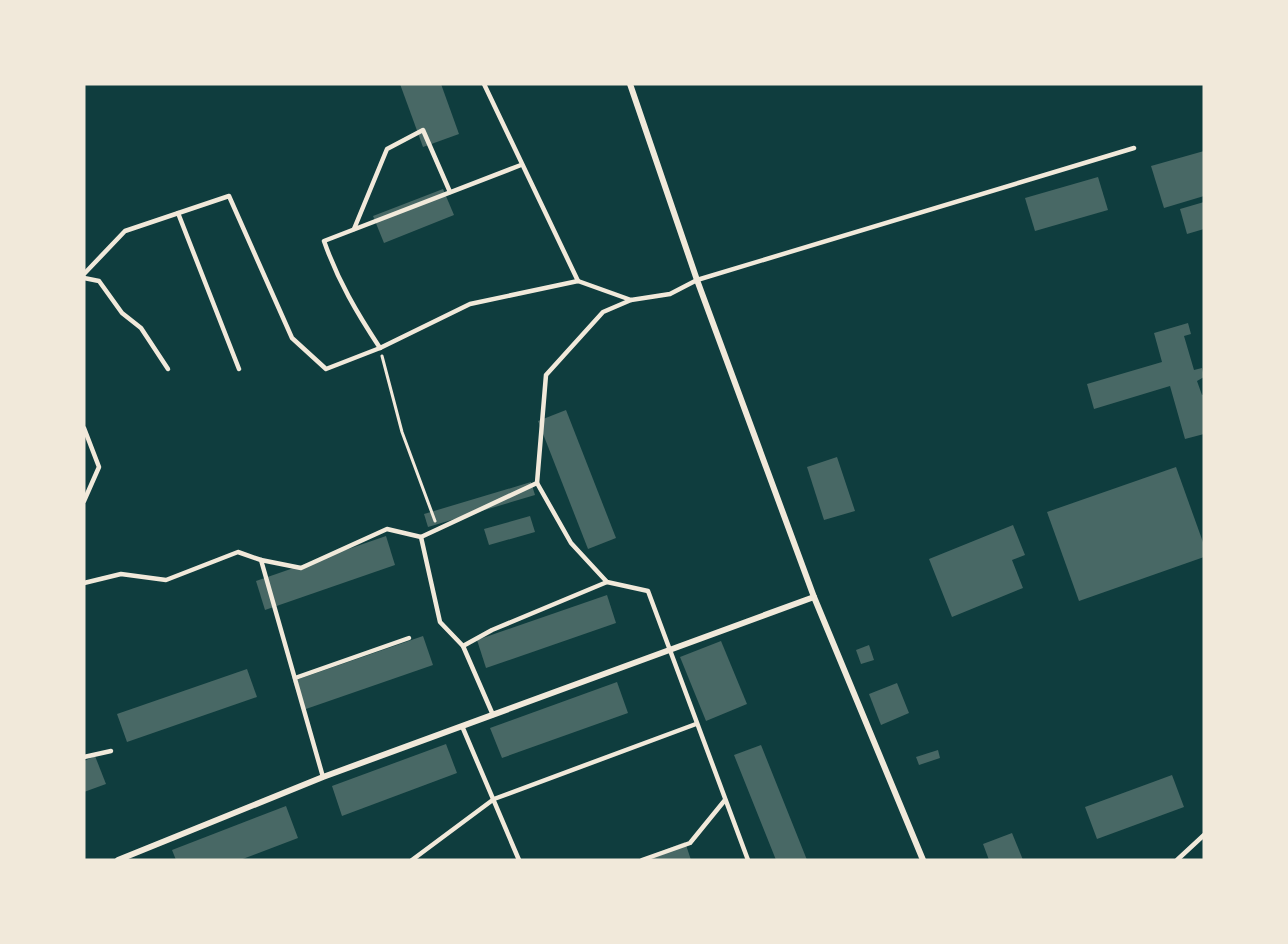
<svg xmlns="http://www.w3.org/2000/svg" width="1288" height="944" font-family="'Exo 2',sans-serif">
	<rect width="100%" height="100%" fill="#0f3d3e"/>
	<g fill="#486865">
		<polygon points="400,84 441,84 459,134 423,147"/>
		<polygon points="1204,151 1204,196 1164,208 1151,166"/>
		<polygon points="1098,177 1108,210 1035,231 1025,198"/>
		<polygon points="443,189 454,215 384,243 373,216"/>
		<polygon points="1204,202 1204,229 1187,234 1180,209"/>
		<polygon points="1188,323 1191,334 1184,336 1194,370 1202,368 1204,377 1197,381 1202,395 1204,394 1204,434 1185,439 1170,386 1094,409 1087,384 1162,362 1154,333"/>
		<polygon points="566,410 616,538 588,549 538,421"/>
		<polygon points="837,457 855,511 824,520 807,467"/>
		<polygon points="1176,467 1204,545 1204,557 1079,601 1047,512"/>
		<polygon points="531,482 535,495 428,527 424,514"/>
		<polygon points="530,516 535,532 489,545 484,529"/>
		<polygon points="1013,525 1025,555 1012,560 1023,588 952,617 929,559"/>
		<polygon points="386,536 395,565 265,610 256,581"/>
		<polygon points="607,595 616,623 486,668 477,640"/>
		<polygon points="423,636 433,665 303,710 293,681"/>
		<polygon points="721,641 747,704 706,721 680,657"/>
		<polygon points="869,645 874,660 861,664 856,650"/>
		<polygon points="247,669 257,697 127,742 117,714"/>
		<polygon points="617,682 628,713 502,758 490,728"/>
		<polygon points="897,683 909,713 881,725 869,694"/>
		<polygon points="446,744 457,773 342,816 332,786"/>
		<polygon points="761,745 807,860 776,860 734,755"/>
		<polygon points="938,750 940,758 919,765 916,757"/>
		<polygon points="95,756 106,784 84,792 84,761"/>
		<polygon points="1172,775 1184,807 1097,839 1085,807"/>
		<polygon points="286,806 298,838 240,860 176,860 172,850"/>
		<polygon points="1012,833 1023,860 989,860 983,844"/>
		<polygon points="685,842 691,860 639,860"/>
	</g>
	<g fill="none" stroke-linecap="round" stroke-linejoin="round">
		<polyline stroke="#f1e9da" stroke-width="3" points="382,356 402,432 435,521"/>
		<g stroke="#f1e9da" stroke-width="4.5">
			<polyline points="484,84 578,281"/>
			<polyline points="178,213 239,369"/>
			<polyline points="354,229 387,149 423,130 450,192"/>
			<polyline points="84,274 125,231 229,196 292,338 326,369 380,348 470,304 578,281 631,300 670,294 697,280 1134,148"/>
			<polyline points="84,278 99,281 122,313 141,328 168,369"/>
			<polyline points="631,300 603,312 546,375 537,483 571,543 607,582 648,591 748,860"/>
			<path d="M380 348C357 313 338 281 324 241L521 165"/>
			<polyline points="84,428 99,467 84,501"/>
			<polyline points="421,537 440,622 463,646 493,715"/>
			<polyline points="261,560 301,568 387,529 421,537 537,483"/>
			<polyline points="84,583 121,574 166,580 238,552 261,560 323,777"/>
			<polyline points="463,646 492,630 607,582"/>
			<polyline points="295,678 409,638"/>
			<polyline points="462,726 519,860"/>
			<polyline points="84,757 111,751"/>
			<polyline points="412,860 494,799 696,724"/>
			<polyline points="642,860 690,843 725,800"/>
			<polyline points="1177,860 1204,835"/>
		</g>
		<g stroke="#f1e9da" stroke-width="6">
			<polyline points="630,84 697,280 814,597 923,860"/>
			<polyline points="118,860 323,777 814,597"/>
		</g>
	</g>
	<rect width="1288" height="944" fill="none" stroke="#f1e9da" stroke-width="171"/>
</svg>
